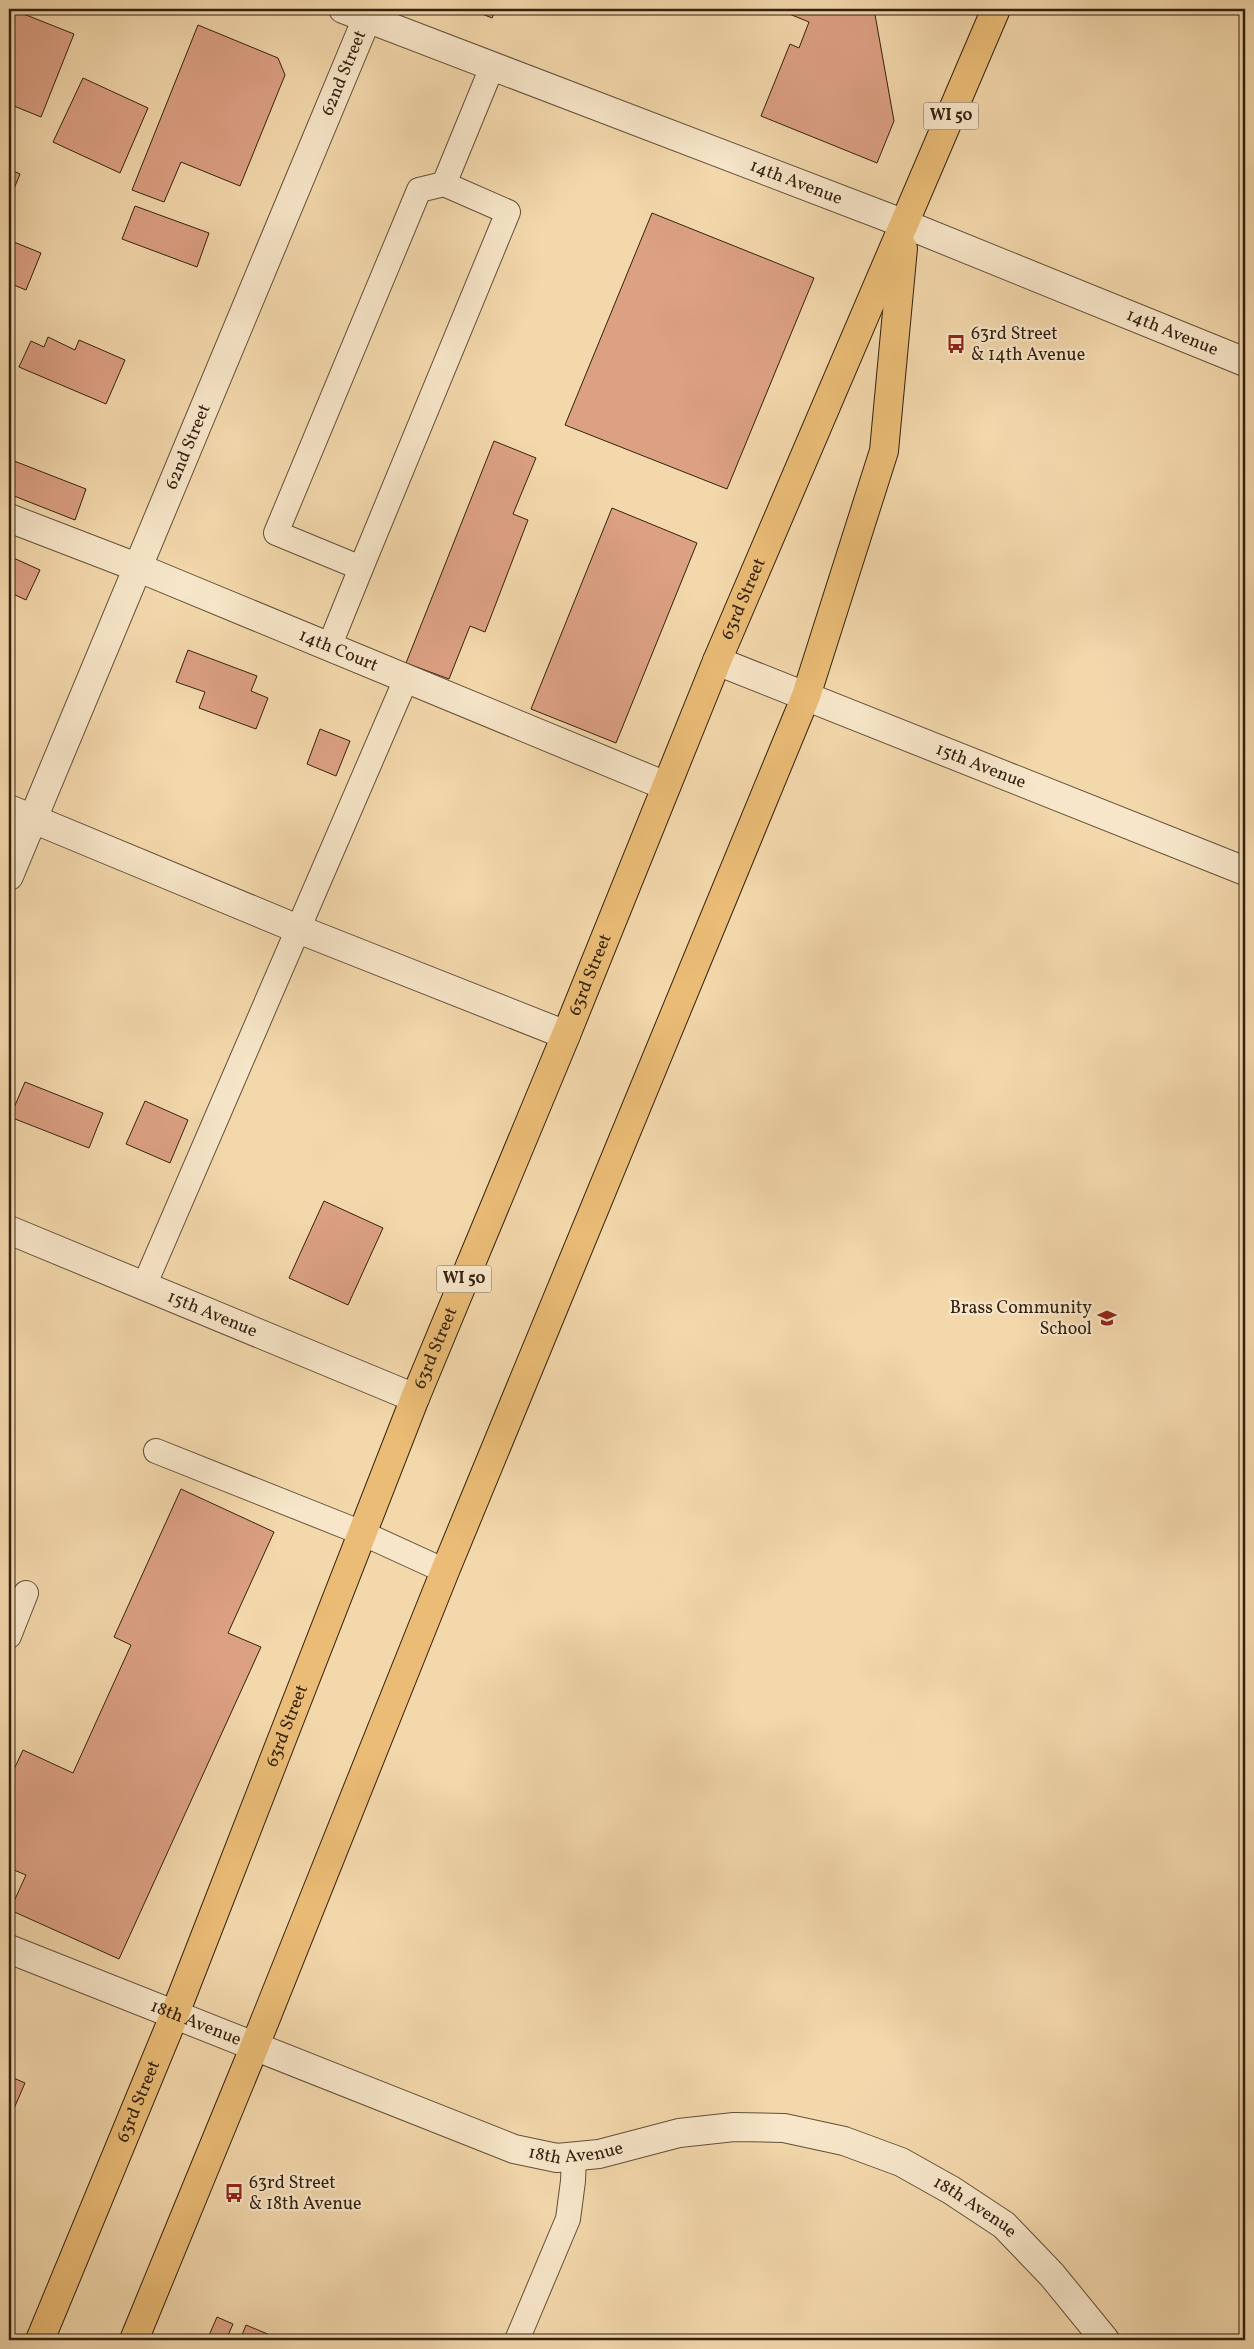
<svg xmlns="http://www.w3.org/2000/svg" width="1254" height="2349" font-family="Vollkorn,serif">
	<rect width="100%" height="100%" fill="#f3d8ac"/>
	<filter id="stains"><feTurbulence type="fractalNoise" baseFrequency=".004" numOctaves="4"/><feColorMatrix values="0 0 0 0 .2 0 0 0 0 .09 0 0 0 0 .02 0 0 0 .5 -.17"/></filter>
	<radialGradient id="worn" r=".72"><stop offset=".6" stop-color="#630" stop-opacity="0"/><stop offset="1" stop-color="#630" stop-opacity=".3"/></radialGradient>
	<g fill="#dca083" stroke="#332111">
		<polygon points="11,9 74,34 41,117 9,104 9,14"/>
		<polygon points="470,9 496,9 492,18"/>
		<polygon points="777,9 874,9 894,121 877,163 761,116 790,44 799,48 809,22"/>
		<polygon points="198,25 278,58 285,75 240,186 181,162 164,202 132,190"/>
		<polygon points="83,78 148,108 120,173 53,142"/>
		<polygon points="9,169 20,174 9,201"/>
		<polygon points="135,206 209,233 197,267 122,239"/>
		<polygon points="652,213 814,278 727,489 565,425"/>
		<polygon points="9,240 41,253 26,290 9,283"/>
		<polygon points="48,337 75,350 79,340 125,360 106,404 19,367 31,341 44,347"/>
		<polygon points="494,441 536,458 513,514 528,520 485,632 470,626 449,679 406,663"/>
		<polygon points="9,459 86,489 75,520 9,494"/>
		<polygon points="612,508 697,543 616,743 531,709"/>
		<polygon points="9,556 40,570 26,600 9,592"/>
		<polygon points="188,650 257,676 251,691 268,698 256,729 199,708 205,692 176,682"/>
		<polygon points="320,729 350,741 336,776 307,764"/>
		<polygon points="25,1082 103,1113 89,1148 10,1117"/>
		<polygon points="145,1101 188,1120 170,1163 126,1144"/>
		<polygon points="324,1201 383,1228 348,1305 289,1278"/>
		<polygon points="181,1489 274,1532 228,1633 261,1647 119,1959 10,1910 26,1875 9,1868 9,1780 23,1750 73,1773 131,1645 114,1637"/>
		<polygon points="9,2076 25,2083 9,2120"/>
		<polygon points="217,2317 233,2324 226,2340 207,2340"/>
		<polygon points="246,2325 282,2340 240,2340"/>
	</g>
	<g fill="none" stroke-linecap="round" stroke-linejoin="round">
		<g stroke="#634f38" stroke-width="26">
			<g id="service">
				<polygon points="444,184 508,212 361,568 276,533 419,190"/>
				<polyline points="444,184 492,67"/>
				<polyline points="329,647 361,568"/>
				<polyline points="144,1286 406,679"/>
				<polyline points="156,1451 362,1533 445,1571"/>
				<polyline points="9,1636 26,1593"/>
				<polyline points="517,2340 568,2219 573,2181 574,2156"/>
			</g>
		</g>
		<g stroke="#634f38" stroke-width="30">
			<g id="minor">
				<path id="s1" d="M343 9 905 224 1245 362"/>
				<path id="s2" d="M9 518 139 568 666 786"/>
				<path id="s3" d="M717 661 1245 871"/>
				<polyline points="9,809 298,929 566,1035"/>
				<path id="s4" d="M9 876 367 18"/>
				<path id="s5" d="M9 1230 415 1398"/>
				<path id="s6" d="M9 1949 514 2149 557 2158 599 2154 679 2133 734 2127 784 2128 844 2141 901 2162 951 2190 1004 2225 1052 2275 1105 2340"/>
			</g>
		</g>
		<g stroke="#332111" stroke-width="30">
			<g id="primary">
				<path id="s7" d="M40 2340 174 2016 415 1398 566 1035 717 661 996 9"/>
				<polyline points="134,2340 254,2048 445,1571 806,696 884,451 903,248"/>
			</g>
		</g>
		<use href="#service" stroke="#f7e6c9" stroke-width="24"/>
		<use href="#minor" stroke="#f7e6c9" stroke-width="28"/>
		<use href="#primary" stroke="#eabc76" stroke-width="28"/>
	</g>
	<defs>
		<g id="bus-bare" transform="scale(1.5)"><path d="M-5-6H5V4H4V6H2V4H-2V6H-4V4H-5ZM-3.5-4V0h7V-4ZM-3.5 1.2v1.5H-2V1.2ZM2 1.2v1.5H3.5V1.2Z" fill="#8f2418" stroke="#f7e6c9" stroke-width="2.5" paint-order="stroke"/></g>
		<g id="school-bare" transform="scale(1.5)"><path d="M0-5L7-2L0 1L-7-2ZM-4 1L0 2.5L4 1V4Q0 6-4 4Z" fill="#8f2418" stroke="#f7e6c9" stroke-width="2.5" paint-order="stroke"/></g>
	</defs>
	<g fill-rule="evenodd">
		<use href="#bus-bare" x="956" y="344"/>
		<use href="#school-bare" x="1107" y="1318"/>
		<use href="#bus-bare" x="234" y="2193"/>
	</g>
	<g text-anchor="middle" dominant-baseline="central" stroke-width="4.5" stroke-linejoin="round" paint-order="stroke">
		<g fill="#f7e6c9" stroke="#6e5c48" stroke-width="1">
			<rect x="923.5" y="102.5" width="55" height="27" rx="4"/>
			<rect x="436.5" y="1265.5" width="55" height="27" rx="4"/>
		</g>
		<g font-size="16" font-weight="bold" fill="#332111">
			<text x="951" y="116">WI 50</text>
			<text x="464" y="1279">WI 50</text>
		</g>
		<g font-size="18" fill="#332111" stroke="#f7e6c9">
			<text stroke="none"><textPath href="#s4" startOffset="870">62nd Street</textPath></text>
			<text stroke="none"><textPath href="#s1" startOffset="485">14th Avenue</textPath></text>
			<text stroke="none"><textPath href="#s1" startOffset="890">14th Avenue</textPath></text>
			<text stroke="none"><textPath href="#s4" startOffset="465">62nd Street</textPath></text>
			<text stroke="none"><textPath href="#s7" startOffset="1878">63rd Street</textPath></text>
			<text stroke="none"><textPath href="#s2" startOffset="355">14th Court</textPath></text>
			<text stroke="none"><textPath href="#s3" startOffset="284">15th Avenue</textPath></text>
			<text stroke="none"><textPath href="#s7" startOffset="1472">63rd Street</textPath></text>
			<text stroke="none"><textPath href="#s5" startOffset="220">15th Avenue</textPath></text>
			<text stroke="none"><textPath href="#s7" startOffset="1068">63rd Street</textPath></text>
			<text stroke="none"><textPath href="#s7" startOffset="662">63rd Street</textPath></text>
			<text stroke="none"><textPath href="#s6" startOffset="201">18th Avenue</textPath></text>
			<text stroke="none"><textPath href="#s7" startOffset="258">63rd Street</textPath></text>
			<text stroke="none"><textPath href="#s6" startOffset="606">18th Avenue</textPath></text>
			<text stroke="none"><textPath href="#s6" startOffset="1026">18th Avenue</textPath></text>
		</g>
		<g font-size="18" fill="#332111" stroke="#f7e6c9" text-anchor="start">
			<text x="971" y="334">63rd Street<tspan x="971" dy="21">&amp; 14th Avenue</tspan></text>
			<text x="1092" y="1308" text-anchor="end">Brass Community<tspan x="1092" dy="21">School</tspan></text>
			<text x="249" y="2183">63rd Street<tspan x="249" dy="21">&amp; 18th Avenue</tspan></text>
		</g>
	</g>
	<rect width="1254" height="2349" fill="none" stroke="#f3d8ac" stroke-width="30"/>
	<rect x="10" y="10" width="1234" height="2329" fill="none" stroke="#332111" stroke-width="2.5"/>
	<rect x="15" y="15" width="1224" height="2319" fill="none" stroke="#332111"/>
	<rect width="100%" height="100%" filter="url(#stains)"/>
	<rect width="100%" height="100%" fill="url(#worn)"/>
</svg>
